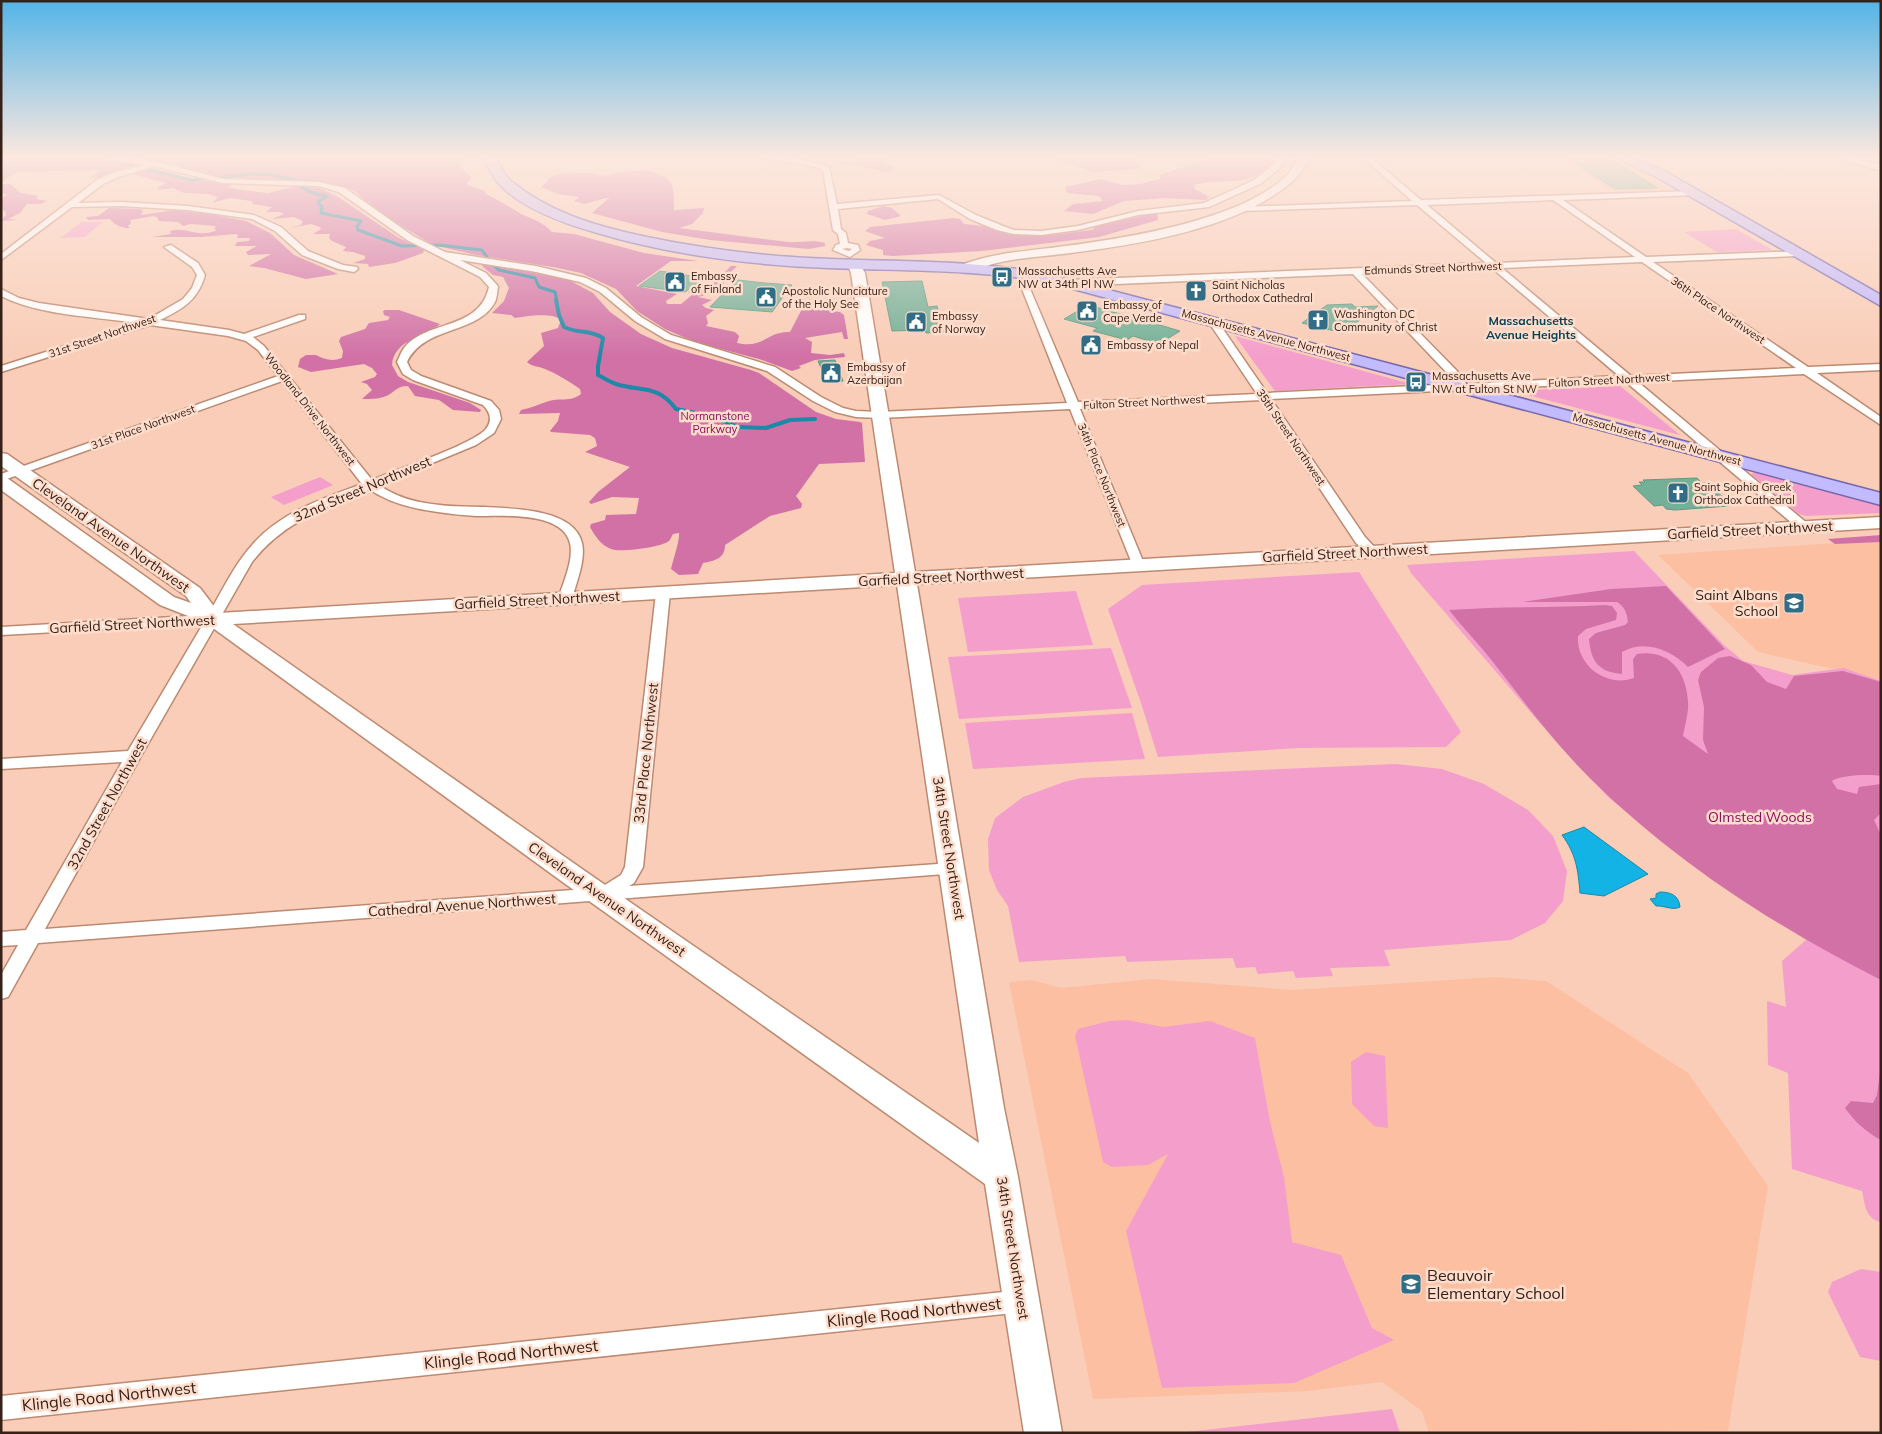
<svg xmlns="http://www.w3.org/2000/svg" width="1882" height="1434" font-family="Mulish,sans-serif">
	<rect width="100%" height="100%" fill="#f9cdb7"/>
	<g fill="#fdbfa1">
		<polygon points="1619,163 1635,169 1670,190 1613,192 1579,170"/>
		<polygon points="1881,540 1881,680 1758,652 1658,555"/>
		<polygon points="1495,977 1546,981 1688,1073 1768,1186 1728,1431 1429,1433 1422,1411 1382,1382 1307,1391 1093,1399 1009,982 1032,980 1061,988 1152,979 1294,990"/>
	</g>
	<g fill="#f49ecc">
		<polygon points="81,222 103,222 84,237 61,238"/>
		<polygon points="1736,229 1772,250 1717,252 1684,232"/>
		<polygon points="1235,336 1411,384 1275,391"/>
		<polygon points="1620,386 1680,435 1513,391"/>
		<polygon points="1755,472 1881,505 1881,513 1806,516 1799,514 1753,476 1751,474"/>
		<polygon points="320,477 333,485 284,505 271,497"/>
		<path d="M1634 551 1724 645 1743 661 1792 675 1844 668 1881 681V1222C1865 1219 1865 1204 1862 1191L1792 1169 1788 1073 1768 1065 1767 1001 1786 1007 1782 961 1807 939 1711 879 1609 798 1558 744 1411 573 1407 565Z"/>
		<polygon points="1359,572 1461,732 1446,747 1299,748 1158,757 1142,706 1108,609 1142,585"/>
		<polygon points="1076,591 1093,645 968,652 958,598"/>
		<polygon points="1111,648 1132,708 959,719 948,657"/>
		<polygon points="1132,713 1145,759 973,769 965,723"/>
		<polygon points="1396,764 1442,769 1484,784 1528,810 1553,836 1567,871 1563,901 1545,923 1511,940 1384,950 1390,966 1330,968 1333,976 1296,978 1293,971 1258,974 1255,967 1236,968 1233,958 1127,962 1125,956 1019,962 1008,906 997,890 989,870 988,839 995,818 1023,797 1064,782 1081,778"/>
		<polygon points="1127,1020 1163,1027 1210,1021 1255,1038 1270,1122 1284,1177 1292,1242 1341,1255 1372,1328 1394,1340 1294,1383 1162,1388 1126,1231 1168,1154 1148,1165 1112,1167 1103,1162 1075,1036 1078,1029 1109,1021"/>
		<polygon points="1366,1052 1385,1056 1388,1128 1374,1126 1352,1104 1351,1062"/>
		<polygon points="1861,1269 1881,1272 1881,1361 1860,1357 1828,1292 1832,1282"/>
		<polygon points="1392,1409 1400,1433 1178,1433"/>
	</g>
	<g fill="#d171a6">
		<path d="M1 156H66L126 160 138 163C132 173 102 178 91 178L100 170 17 172 1 182V173L4 172 1 171Z"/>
		<path d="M113 156H463L458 165 472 178 467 183 468 185 485 191 486 194C498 200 506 205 518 212 532 220 541 220 552 232L574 234 644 253 698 261H671L636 286 677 294 666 301 667 304H681L692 295 688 292 694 288 714 283 731 266H737L728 275 720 291 698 297 712 300 702 305 706 308 714 310 706 316 708 323 706 326 735 332 739 336 737 343C764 349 767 331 790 332L803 307 840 312 844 315 848 339H844L842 332 805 338 812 342 811 353 830 355 844 353 845 357 815 360 799 366 801 368 792 371 759 359 695 342 665 329 637 311 616 289 581 273 553 267 476 255 433 245 400 225 370 205 355 191 345 187 328 183 304 181 224 178Z"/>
		<polygon points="853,156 885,156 884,163 894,166 892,171 885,172 855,165 836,164 844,161 855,161"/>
		<polygon points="1058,156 1132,156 1134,163 1141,167 1137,169 1093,172 1062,161"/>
		<path d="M1217 156H1263L1274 161C1257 189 1221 177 1194 185L1195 189 1209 197 1206 200 1165 198 1124 201 1093 214 1064 211 1073 204 1103 201 1099 196 1067 193 1065 187 1100 179 1123 185 1140 184 1160 179V175L1165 173Z"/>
		<polygon points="147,168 166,171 186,179 233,184 227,187 242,190 268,193 298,186 320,188 338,197 399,238 424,250 423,253 395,263 369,267 368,264 353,263 365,259 365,256 353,252 343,251 346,247 332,241 329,238 330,234 313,234 321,229 320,227 311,224 290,228 301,225 303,221 294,217 272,219 284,214 280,212 266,212 272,207 253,204 252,201 230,198 215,202 213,202 218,197 208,194 184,193 173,188 159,190 157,188 166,183 132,174"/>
		<path d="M644 170C674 177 674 181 674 210L704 208 703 213 692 224 679 228 788 242C800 243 814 239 825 243V246L809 249 710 240 662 232 592 213 610 197 584 204 574 201 579 197 558 194 541 187 548 181V178L558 174 572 173H592L605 176 616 173Z"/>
		<polygon points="1,184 10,184 21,193 38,196 36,199 47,201 41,204 27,204 20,213 8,219 18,220 1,221 6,215 5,211 1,209 1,199 7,195 1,192"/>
		<polygon points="883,206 892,208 901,216 885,220 867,214 868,211"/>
		<path d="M109 208 141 209 143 211 141 215 174 210 210 214 246 221 270 233 294 255 338 274 306 279 264 268 249 266 271 254 248 255 246 252 257 246H235L237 242 249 241 250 238H237L238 235 236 234 201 237H152L171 234 170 231C186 226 199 239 217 230L214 229 216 226 190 224 183 226 178 222 159 221 157 217 154 216 130 220 131 223 128 226 130 228C123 229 113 224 110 219L88 220 86 217 98 216Z"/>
		<polygon points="1150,214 1157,214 1158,220 1099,237 982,251 893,256 883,255 883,250 866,245 870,241 885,238 865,231 870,227 954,218 960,219 964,224 984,226 1010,235 1044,236 1091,230 1094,229 1094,227"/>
		<path d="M488 263 571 281 593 293 610 312 641 334 672 348 751 370 759 373 816 412 836 419 860 422 862 423 865 462 819 464 796 496 802 504 801 508 770 516 725 545C725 559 714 561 703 563L698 574 679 575 671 569C673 560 680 540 679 533L673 534C672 536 670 540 669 541 662 547 620 553 611 549 601 545 595 536 590 527L591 524 605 520 606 515 636 514 639 498 612 497 591 504 589 502 598 492 630 467 585 452 597 446 595 438 590 435 551 432 550 431 558 421 560 413 519 414 521 410C531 408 539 404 549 401 560 397 570 403 581 394L580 389C569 381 557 374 545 369 538 366 532 367 527 362L544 346 541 333 558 328 561 320C553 312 526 316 515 318L511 315 492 313 504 301 509 288 503 277 493 275 482 266V264Z"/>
		<path d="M385 310H399L440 324C427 338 394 338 392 365L398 376 408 382 470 403 481 410 480 412 453 410 439 400 415 396 408 386C399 386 397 389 390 394 382 399 372 399 362 399L372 390 367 384 361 382 375 377 377 374 372 368 364 364 311 372 298 367 300 359 306 355H316C324 359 332 362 342 358L343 351 339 341 341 337 365 329 369 323 388 320 390 317 384 315 383 311Z"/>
		<polygon points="1881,535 1881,542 1835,544 1828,539"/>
		<path d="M1666 586 1725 649 1688 667C1671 650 1645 639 1622 652V674C1599 672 1591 662 1589 639L1596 633 1625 625 1628 622C1627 613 1625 607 1617 602H1523L1611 589Z"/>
		<path d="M1605 605 1612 606 1617 613 1616 620 1586 629 1578 636C1576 665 1606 688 1634 678L1633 659 1637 654C1669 649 1686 671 1688 701 1689 712 1685 725 1683 736L1708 754 1703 740 1704 707 1698 680 1701 672 1718 658 1730 656 1751 665 1767 682 1786 689 1794 676 1843 671 1881 682V776C1870 774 1840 775 1832 781L1837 789 1857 794 1859 787 1881 784V813L1874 820 1881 835V980C1772 925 1664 855 1579 767 1548 734 1521 698 1493 662 1479 644 1463 628 1449 610 1501 606 1553 608 1605 605Z"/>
		<path d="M1881 1065V1140C1866 1132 1855 1122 1845 1108L1851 1101 1873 1103 1877 1095Z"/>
	</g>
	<g fill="#13b4e5" stroke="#1d88a7">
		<path d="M1584 827 1648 874 1604 896 1580 893C1578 869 1576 854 1562 835Z"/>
		<path d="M1660 892C1670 892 1679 895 1680 907 1672 911 1664 905 1656 906L1650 899 1656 898V894Z"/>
	</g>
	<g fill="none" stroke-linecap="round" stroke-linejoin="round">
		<g stroke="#1d88a7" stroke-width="3">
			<polyline points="16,156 72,156"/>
			<path d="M137 156 129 162 131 166 192 180 254 174 273 175 296 180C304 191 314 194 327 196L318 202 322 207 321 213 361 221 357 227 358 230 402 246 439 245 482 250 491 263 499 270 535 278 539 287 555 292 557 302"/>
		</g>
		<path stroke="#1d88a7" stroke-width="4" d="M556 300 559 315 564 327C579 334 588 329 603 338L598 366V375C604 378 610 382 616 384 642 392 657 384 676 409L710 416 739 427 766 428 790 420 815 419"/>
	</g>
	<g fill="#74b097" stroke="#5e9a82">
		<polygon points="1563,156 1598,156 1614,161 1658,188 1615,189"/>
		<polygon points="660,271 704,278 685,292 639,286"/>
		<polygon points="738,280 765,283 792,285 772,312 710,307 734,282"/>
		<polygon points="922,281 928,307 937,306 945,332 926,333 925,330 892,331 882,282"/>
		<polygon points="1352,304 1355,307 1378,306 1343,333 1302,323 1327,305"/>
		<polygon points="1088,305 1153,323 1180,331 1159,344 1133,336 1127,340 1093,331 1097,328 1064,319"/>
		<polygon points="835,360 843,381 827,382 818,361"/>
		<polygon points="1697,478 1702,483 1706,483 1728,501 1724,502 1729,506 1675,510 1666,509 1663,505 1654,506 1633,486 1642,485 1639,482 1645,482 1643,480"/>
	</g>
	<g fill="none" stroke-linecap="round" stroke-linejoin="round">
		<g stroke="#bd8a71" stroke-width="3">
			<g id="street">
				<path d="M88 156 126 157 170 165 223 179 319 182 345 188 413 236 445 252 536 266 586 278 606 288 641 317 671 335 775 367 821 397 843 408 856 411 880 412 1067 403 1020 284 1026 273 1029 272 1033 275 1028 284 1078 402 1257 394 1208 321 1213 318 1216 319 1267 393 1456 384 1449 375 1353 274 1068 286 1064 283 1068 280 1486 263 1417 205 1239 211 1235 209 1239 207 1412 201 1361 156H1369L1421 200 1694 191H1697V195L1563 200 1646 257 1801 251 1802 253 1798 256 1653 262 1808 367 1881 364V370L1817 373 1881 417V425L1804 374 1638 382 1808 524 1810 527 1808 530H1800L1626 382 1271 399 1365 537 1378 551 1372 555 1368 554 1356 543 1261 400 1080 409 1145 566 1139 570 1133 566 1070 409 880 418 856 417 835 412 813 401 767 371 665 339 635 321 600 292 580 282 536 272 460 260 486 273 497 285 498 287C497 292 497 298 495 302 477 335 425 325 407 362L411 370 421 376 491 401 499 410 501 419 494 433 476 445 379 485C397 498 418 503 440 505 475 510 572 499 582 543 586 560 576 583 572 599L565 603 558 599C563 583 574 560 570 543 562 511 501 516 476 516 463 515 450 514 438 512 414 509 389 503 369 489 325 507 282 523 252 562L141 756 45 929 600 888 621 875 625 867 656 593 663 589 670 593 643 867 634 883 629 886 952 863 958 865 961 869 958 873 38 943 8 997 1 999V975L18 945 1 946V932L26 930 122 762 1 769V759L128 751 203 624 1 635V627L208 615C222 591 234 565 253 544 281 512 324 498 362 484L282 381 1 481V474L278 376 258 350 246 341 228 336 150 325 1 372V366L138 323C97 317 37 315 1 296V289L19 298 39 303 149 319 183 299 192 288 197 275 192 267 164 247 171 245 198 263 205 275C198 300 183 309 160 320L229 330 244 334 299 315H305V319L253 337 264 346 372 480C395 470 472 445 486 429 493 420 490 412 483 405L413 380 403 374 397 362C399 358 401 352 404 348 428 319 479 331 489 287L480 277 407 240 339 192 319 186 223 183 154 166 118 177 103 184 78 203 121 202 188 206 254 215 281 227 308 251 343 265 357 267 358 269 354 272 338 269 302 255 275 231 252 219 188 210 121 206 72 207 1 260V254L97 180 112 173 145 165ZM1553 200 1635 257 1496 263 1427 205ZM1642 262 1796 368 1631 376 1502 268ZM1492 268 1619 376 1466 384 1457 371 1362 274Z"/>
				<path d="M749 156C775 156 803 158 829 167L837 204 939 195 976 215 1003 226 1014 230 1041 231 1078 226 1138 211 1204 203 1254 180 1273 165 1280 156H1287L1279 169 1260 184 1209 207 1138 215 1078 230 1041 235 1014 234 997 230 970 219 938 199 838 209 841 229 846 233 848 243 858 245 860 250 850 257 833 250 836 245 840 244 838 234 833 230 823 170 812 166ZM847 248 852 249 849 251 842 249Z"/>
				<polygon points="1022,1290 1030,1293 1034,1301 1030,1309 1022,1312 1,1420 1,1396"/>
			</g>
		</g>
		<g stroke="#bd8a71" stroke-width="3">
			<g id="secondary">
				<path d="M1300 156H1311C1306 164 1300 175 1293 181 1237 229 1141 244 1070 253 1049 256 1027 257 1006 261 993 263 981 268 969 271L963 267 964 264C997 252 1031 251 1065 246 1127 238 1242 220 1287 175 1292 170 1296 162 1300 156Z"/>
				<polygon points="1831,156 1849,156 1881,165 1881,171"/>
				<path d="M854 261 859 262 865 273 915 572 1881 517V528L917 584 1004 1108 1018 1177 1062 1433H1024L985 1184 564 883 206 623 160 605 1 490V477L7 478 174 597 191 603 186 596 1 466V453L7 454 200 588 219 613 895 573 851 273 848 265ZM897 585 979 1143 582 869 233 624Z"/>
			</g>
		</g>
		<g stroke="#7768ae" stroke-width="3">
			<g id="primary">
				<path d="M482 156H494C499 164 504 175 511 181 548 212 596 226 642 236 704 249 767 257 830 259 903 262 976 260 1048 274L1881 493V505L1047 282C974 269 902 271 829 268 750 265 670 255 594 232 563 223 523 209 500 185 493 178 488 165 482 156Z"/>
				<polygon points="1613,156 1630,156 1666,172 1881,295 1881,306 1658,178"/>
			</g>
		</g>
		<use href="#street" fill="#fff" fill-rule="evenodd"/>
		<use href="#secondary" fill="#fff" fill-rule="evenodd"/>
		<use href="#primary" fill="#c3bbff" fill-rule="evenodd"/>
	</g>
	<linearGradient id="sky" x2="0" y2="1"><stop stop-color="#53b4e7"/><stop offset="0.44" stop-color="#fce8df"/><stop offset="1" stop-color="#fce8df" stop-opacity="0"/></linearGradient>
	<rect width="1882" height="357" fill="url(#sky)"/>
	<defs>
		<g id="bus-square" transform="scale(1.125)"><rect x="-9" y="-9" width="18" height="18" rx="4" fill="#316d84" stroke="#feddcc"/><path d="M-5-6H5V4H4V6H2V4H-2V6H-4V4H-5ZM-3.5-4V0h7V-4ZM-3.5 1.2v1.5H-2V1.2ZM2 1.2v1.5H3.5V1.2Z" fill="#fff"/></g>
		<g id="civic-square" transform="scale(1.125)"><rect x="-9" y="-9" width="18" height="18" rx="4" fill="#316d84" stroke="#feddcc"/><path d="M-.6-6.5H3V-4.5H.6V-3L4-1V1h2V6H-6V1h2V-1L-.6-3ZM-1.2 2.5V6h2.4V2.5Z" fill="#fff"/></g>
		<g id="church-square" transform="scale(1.125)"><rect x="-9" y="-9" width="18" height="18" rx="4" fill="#316d84" stroke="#feddcc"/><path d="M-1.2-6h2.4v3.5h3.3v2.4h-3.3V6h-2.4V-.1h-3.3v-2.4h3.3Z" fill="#fff"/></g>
		<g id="school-square" transform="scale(1.125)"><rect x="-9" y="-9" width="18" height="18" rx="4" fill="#316d84" stroke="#feddcc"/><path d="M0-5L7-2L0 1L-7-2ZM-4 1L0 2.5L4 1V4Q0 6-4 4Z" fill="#fff"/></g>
	</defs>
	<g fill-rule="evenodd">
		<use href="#bus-square" x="1002" y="277"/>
		<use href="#civic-square" x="675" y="282"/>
		<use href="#church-square" x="1196" y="291"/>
		<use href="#civic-square" x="766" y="297"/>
		<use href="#civic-square" x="1087" y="311"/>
		<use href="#church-square" x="1318" y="320"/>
		<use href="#civic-square" x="916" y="322"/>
		<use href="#civic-square" x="1091" y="345"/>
		<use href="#civic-square" x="831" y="373"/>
		<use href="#bus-square" x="1416" y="382"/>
		<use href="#church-square" x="1678" y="493"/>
		<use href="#school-square" x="1794" y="603"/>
		<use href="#school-square" x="1411" y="1284"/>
	</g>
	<g text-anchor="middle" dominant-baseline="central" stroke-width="5" stroke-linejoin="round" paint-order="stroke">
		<g font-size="11" fill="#352117" stroke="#feddcc">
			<text transform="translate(1433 268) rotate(-2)">Edmunds Street Northwest</text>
			<text transform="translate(1718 310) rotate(34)">36th Place Northwest</text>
			<text transform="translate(1266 335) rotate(15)">Massachusetts Avenue Northwest</text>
			<text transform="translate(102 336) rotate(-19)">31st Street Northwest</text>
			<text transform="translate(1609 380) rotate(-3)">Fulton Street Northwest</text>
			<text transform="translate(1144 402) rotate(-3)">Fulton Street Northwest</text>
			<text transform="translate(310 409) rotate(52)">Woodland Drive Northwest</text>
			<text transform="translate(143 427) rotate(-20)">31st Place Northwest</text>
			<text transform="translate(1291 437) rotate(56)">35th Street Northwest</text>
			<text transform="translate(1657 439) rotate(15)">Massachusetts Avenue Northwest</text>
			<text transform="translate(1102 475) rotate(68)">34th Place Northwest</text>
		</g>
		<g font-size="11" fill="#352117" stroke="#feddcc" text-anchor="start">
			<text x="1018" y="271">Massachusetts Ave<tspan x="1018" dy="13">NW at 34th Pl NW</tspan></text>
			<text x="691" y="276">Embassy<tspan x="691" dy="13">of Finland</tspan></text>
			<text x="1212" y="285">Saint Nicholas<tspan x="1212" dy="13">Orthodox Cathedral</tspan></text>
			<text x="782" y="291">Apostolic Nunciature<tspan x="782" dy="13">of the Holy See</tspan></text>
			<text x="1103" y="305">Embassy of<tspan x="1103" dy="13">Cape Verde</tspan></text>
			<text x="1334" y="314">Washington DC<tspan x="1334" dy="13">Community of Christ</tspan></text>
			<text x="932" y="316">Embassy<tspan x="932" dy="13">of Norway</tspan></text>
			<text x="1107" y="345">Embassy of Nepal</text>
			<text x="847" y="367">Embassy of<tspan x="847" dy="13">Azerbaijan</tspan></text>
			<text x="1432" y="376">Massachusetts Ave<tspan x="1432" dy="13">NW at Fulton St NW</tspan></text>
			<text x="1694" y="487">Saint Sophia Greek<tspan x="1694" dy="13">Orthodox Cathedral</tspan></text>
		</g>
		<g font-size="11" fill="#860f5e" stroke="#feddcc">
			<text x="715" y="416">Normanstone<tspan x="715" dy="13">Parkway</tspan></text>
		</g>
		<g font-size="12" font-weight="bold" fill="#0d4052" stroke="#feddcc">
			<text x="1531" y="320">Massachusetts<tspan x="1531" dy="14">Avenue Heights</tspan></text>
		</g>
		<g font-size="14" fill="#352117" stroke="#feddcc">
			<text transform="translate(362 489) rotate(-23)">32nd Street Northwest</text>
			<text transform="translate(1750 530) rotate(-3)">Garfield Street Northwest</text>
			<text transform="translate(111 535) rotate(35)">Cleveland Avenue Northwest</text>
			<text transform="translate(1345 553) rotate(-3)">Garfield Street Northwest</text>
			<text transform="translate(941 577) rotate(-3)">Garfield Street Northwest</text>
			<text transform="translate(537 600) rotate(-3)">Garfield Street Northwest</text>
			<text transform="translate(132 624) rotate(-3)">Garfield Street Northwest</text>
			<text transform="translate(646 753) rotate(-84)">33rd Place Northwest</text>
			<text transform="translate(107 804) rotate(-61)">32nd Street Northwest</text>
			<text transform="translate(949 848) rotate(81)">34th Street Northwest</text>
			<text transform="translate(607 899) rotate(35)">Cleveland Avenue Northwest</text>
			<text transform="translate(462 905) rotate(-4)">Cathedral Avenue Northwest</text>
			<text transform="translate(1013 1248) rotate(81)">34th Street Northwest</text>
		</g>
		<g font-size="14" fill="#352117" stroke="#feddcc" text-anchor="end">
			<text x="1778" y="595">Saint Albans<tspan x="1778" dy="16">School</tspan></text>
		</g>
		<g font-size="14" fill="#860f5e" stroke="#feddcc">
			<text x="1760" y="817">Olmsted Woods</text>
		</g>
		<g font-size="16" fill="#352117" stroke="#feddcc" text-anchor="start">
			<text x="1427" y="1275">Beauvoir<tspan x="1427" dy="18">Elementary School</tspan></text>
		</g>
		<g font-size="16" fill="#352117" stroke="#feddcc">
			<text transform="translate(914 1312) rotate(-6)">Klingle Road Northwest</text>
			<text transform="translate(511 1354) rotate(-6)">Klingle Road Northwest</text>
			<text transform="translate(109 1396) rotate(-6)">Klingle Road Northwest</text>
		</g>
	</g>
	<rect width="1882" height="1434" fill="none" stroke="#352117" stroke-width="5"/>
</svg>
